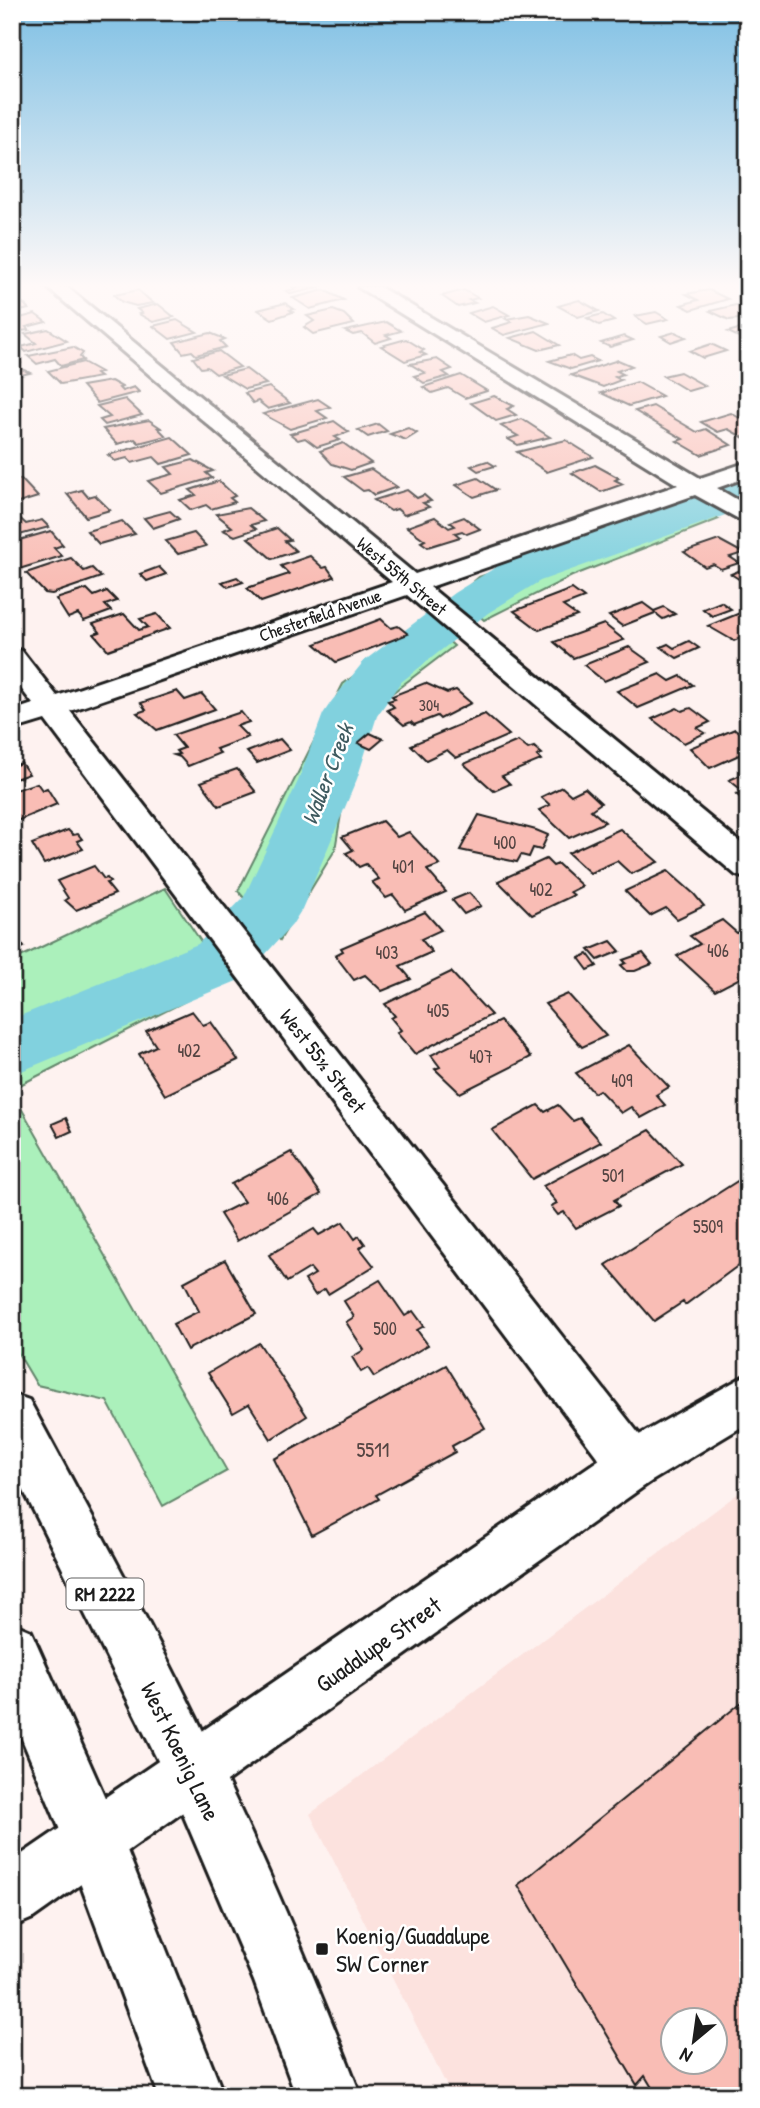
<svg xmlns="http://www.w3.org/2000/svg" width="760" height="2108" font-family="'Patrick Hand',sans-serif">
	<rect width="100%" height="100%" fill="#fef2f0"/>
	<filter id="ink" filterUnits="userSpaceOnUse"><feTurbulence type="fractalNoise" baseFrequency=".0143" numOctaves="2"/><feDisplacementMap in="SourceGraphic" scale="14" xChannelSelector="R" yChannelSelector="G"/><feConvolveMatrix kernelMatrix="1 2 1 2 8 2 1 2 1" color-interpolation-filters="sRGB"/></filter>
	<g filter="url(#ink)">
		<path fill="#fce2de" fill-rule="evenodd" d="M748 1486V2096H452L310 1814ZM672 2021H714V2062H672Z"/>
		<g fill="#abf0bb" stroke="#64866c" stroke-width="2">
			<polygon points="692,502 719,519 572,576 484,620 457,596 479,577"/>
			<polygon points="427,622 454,646 383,700 353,743 335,850 280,940 238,891 343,684"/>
			<polygon points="165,888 227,980 12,1089 12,961"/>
			<polygon points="12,1092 227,1471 163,1506 107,1401 37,1385 12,1343"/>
		</g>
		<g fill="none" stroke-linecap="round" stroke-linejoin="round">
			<polygon fill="#81d1de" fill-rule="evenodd" points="748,479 748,507 540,581 488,613 400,683 377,716 357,779 302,909 292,925 244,978 12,1075 12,1019 198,944 244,897 299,779 323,714 331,702 364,661 454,593 506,561"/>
		</g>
		<g fill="#f9bdb5" stroke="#1c1c1c" stroke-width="2" fill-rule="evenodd">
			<polygon points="292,287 321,287 291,294 286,291 296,289"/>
			<polygon points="138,290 153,303 136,306 122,302 114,295"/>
			<polygon points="324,290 344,300 310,309 293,298"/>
			<polygon points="464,290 478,298 469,300 475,303 458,307 442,296"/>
			<polygon points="709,290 728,299 691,310 681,305 698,300 686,294"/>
			<polygon points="12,298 23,303 29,309 12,313"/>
			<polygon points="579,300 599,311 578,317 558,306"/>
			<polygon points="285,303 294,309 290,310 293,312 272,319 258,310"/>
			<polygon points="158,304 174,317 153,322 139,314 142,313 137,309"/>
			<polygon points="740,304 748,308 748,318 729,320 710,311"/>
			<polygon points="493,306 509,315 484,322 469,313"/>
			<polygon points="333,310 344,314 354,324 313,334 304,327 314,321 307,316"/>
			<polygon points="656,312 668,319 647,324 635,316"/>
			<polygon points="35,314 46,322 26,327 29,330 12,332 12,329 19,327 12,320"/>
			<polygon points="603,314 614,321 599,325 587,318"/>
			<polygon points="529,315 549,323 504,335 492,328 512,322 506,319"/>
			<polygon points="177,320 197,332 170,339 153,326"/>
			<polygon points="386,322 401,331 386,335 391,338 375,343 362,333 353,335 345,331"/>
			<polygon points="748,326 748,338 743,339 728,332"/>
			<polygon points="48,329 67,341 26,352 21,347 36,343 25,334"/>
			<polygon points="536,331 559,345 539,350 510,338"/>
			<polygon points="675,332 686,337 671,342 661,336"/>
			<polygon points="210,333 225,339 220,341 226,347 196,355 192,351 183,353 174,342"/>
			<polygon points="624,336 633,340 610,347 601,343"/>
			<polygon points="406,339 424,350 420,352 426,355 405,361 381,346"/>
			<polygon points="711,344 726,351 703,358 690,351"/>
			<polygon points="73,347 83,353 80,357 83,360 61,366 55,359 37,364 28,356"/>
			<polygon points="219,351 240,367 216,374 207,367 201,368 193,358"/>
			<polygon points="571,355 579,360 590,357 598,361 571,369 549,361"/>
			<polygon points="15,357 21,363 16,366 30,373 12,377"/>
			<polygon points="437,359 452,369 443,372 449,376 424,383 414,376 425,373 410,364"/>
			<polygon points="618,360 632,366 617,371 623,374 615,377 621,380 603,387 571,375"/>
			<polygon points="83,362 101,372 96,374 100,377 61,384 48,371"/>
			<polygon points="246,369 266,384 245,389 222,375"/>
			<polygon points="680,372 705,386 688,391 663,376"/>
			<polygon points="461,375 487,391 465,398 448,388 432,393 423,387"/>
			<polygon points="111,381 122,387 119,388 122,391 134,387 139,392 97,403 82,386"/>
			<polygon points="637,382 662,396 629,406 601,393"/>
			<polygon points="269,387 290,403 268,409 258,401 253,403 245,393"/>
			<polygon points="494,396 514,406 507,409 516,415 496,421 471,403"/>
			<polygon points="125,399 142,415 105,425 100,420 110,417 97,406"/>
			<polygon points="318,399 330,407 317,411 327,418 290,429 263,414"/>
			<polygon points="653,406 697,432 706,429 731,445 701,455 677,441 683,439 635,411"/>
			<polygon points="731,413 748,423 748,440 728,429 718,432 701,422"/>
			<polygon points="522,419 542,432 550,437 518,445 508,439 518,436 501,426"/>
			<polygon points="149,420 161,428 158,428 166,436 139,443 135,439 117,444 103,429"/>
			<polygon points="334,421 349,432 335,437 340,440 317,447 305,438 298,440 290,434"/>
			<polygon points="378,424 387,431 368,437 358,430"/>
			<polygon points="408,428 417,433 406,440 390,434"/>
			<polygon points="172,437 192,455 161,464 154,457 132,463 127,458 115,461 108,455"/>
			<polygon points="566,440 593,457 547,472 517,452"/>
			<polygon points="343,443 371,463 351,470 332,464 320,451"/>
			<polygon points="193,460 213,471 206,473 212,478 161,493 148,481 173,474 166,467"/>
			<polygon points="487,461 495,466 478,471 471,466"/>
			<polygon points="595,465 619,478 615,480 623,484 601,492 572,473"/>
			<polygon points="371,469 397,487 374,495 368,490 363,491 344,477"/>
			<polygon points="478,478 496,490 474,497 456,485"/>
			<polygon points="21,479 38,497 12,505 12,481"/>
			<polygon points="219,481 235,496 230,498 235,502 211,509 206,505 191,510 180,500 196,495 190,490"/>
			<polygon points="82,490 88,497 95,495 110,510 86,517 67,494"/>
			<polygon points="407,490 417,498 424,495 431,501 423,503 429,507 404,515 397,509 391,511 374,500"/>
			<polygon points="248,508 264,521 251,525 256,529 235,536 223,530 232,527 216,514"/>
			<polygon points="12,511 26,524 42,520 49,527 12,537"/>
			<polygon points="170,511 179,519 153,528 144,518"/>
			<polygon points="435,517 449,528 455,526 450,522 464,517 480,529 467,534 462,531 455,533 460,537 428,547 421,542 425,540 407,527"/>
			<polygon points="122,521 135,534 99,544 87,531"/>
			<polygon points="277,528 290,540 285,541 296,551 272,559 248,538"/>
			<polygon points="51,531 63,545 54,548 62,556 19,569 12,560 12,542"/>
			<polygon points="194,533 206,546 178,554 166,541"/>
			<polygon points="719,540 743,553 730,557 739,563 721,569 713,564 705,567 684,552"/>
			<polygon points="310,556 323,568 327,567 334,577 261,602 247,588 289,574 281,566"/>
			<polygon points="71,558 84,571 92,568 101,577 52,594 45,593 26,573"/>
			<polygon points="159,567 166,574 147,581 140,574"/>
			<polygon points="748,567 748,585 731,574"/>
			<polygon points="237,577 243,582 228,587 222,582"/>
			<polygon points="87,589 94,596 107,591 117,601 105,605 111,611 84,621 78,614 68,618 56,599"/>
			<polygon points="572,589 584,598 563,606 577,616 539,630 514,611"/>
			<polygon points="721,602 731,609 712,616 703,609"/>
			<polygon points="643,603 654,611 664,607 675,614 663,619 655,613 622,626 609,616"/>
			<polygon points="745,611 748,635 734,641 708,626"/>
			<polygon points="124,614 139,630 148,627 140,619 157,614 170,628 108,650 94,634 100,632 93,624"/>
			<polygon points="381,619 391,628 398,626 408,634 336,662 315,644"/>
			<polygon points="604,624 624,640 573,658 554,642"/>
			<polygon points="689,641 699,648 677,658 661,647 668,644 674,648"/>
			<polygon points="629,647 650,662 604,681 584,665"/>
			<polygon points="660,674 670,681 681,676 693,685 638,708 617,691"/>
			<polygon points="425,683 447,693 456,690 471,703 440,719 437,716 414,725 411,722 404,725 387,710 394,707 388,701 395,699 392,696"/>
			<polygon points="177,691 185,700 202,694 215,709 157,730 137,713 146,710 141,703"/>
			<polygon points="677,708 682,711 691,708 710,722 697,728 705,733 684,743 652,719"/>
			<polygon points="241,712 249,722 237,726 248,737 216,749 220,753 188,766 180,757 174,755 179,754 176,751 184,748 173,735"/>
			<polygon points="485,714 509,735 456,758 447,750 426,760 411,745"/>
			<polygon points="735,729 748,738 748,751 710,768 690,748"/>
			<polygon points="370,733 383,739 371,749 358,743"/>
			<polygon points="280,739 290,750 257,763 247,752"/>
			<polygon points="518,741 528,749 534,747 542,754 537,756 541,760 502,776 510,784 494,791 464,764"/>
			<polygon points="12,760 16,765 21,763 29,774 12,780"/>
			<polygon points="237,769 256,792 219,806 201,782"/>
			<polygon points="748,772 748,804 736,794 743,791 729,780"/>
			<polygon points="37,783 42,790 47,788 57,804 12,823 12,791"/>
			<polygon points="562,787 571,795 585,788 601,803 591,810 605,822 569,838 539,810 550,805 541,797"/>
			<polygon points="479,815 536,830 548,835 541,850 533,848 529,857 521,855 517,862 460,850"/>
			<polygon points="382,821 397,837 409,832 440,865 427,870 446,892 405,910 393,895 386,898 372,882 379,879 366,864 359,867 346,853 353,850 342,837"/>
			<polygon points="620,829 658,862 631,874 617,861 590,873 568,853"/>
			<polygon points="68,830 73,835 78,834 82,839 77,841 83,849 44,864 32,844"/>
			<polygon points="546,859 553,866 558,864 582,886 570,892 574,895 532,915 498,881"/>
			<polygon points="94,866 104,879 107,878 110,882 106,883 115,894 76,910 65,900 68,898 57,881"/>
			<polygon points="668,871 694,894 704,906 677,919 666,908 650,916 625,891"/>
			<polygon points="469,893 481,906 464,914 452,900"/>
			<polygon points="425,912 441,930 421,939 432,952 400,966 411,979 382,991 365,975 354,980 335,955 343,951 341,948"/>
			<polygon points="722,920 737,933 742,931 748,936 748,974 715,991 677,956 700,944 690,936"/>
			<polygon points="15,934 24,947 12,952 12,935"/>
			<polygon points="611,941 620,951 598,960 589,950"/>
			<polygon points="643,953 652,964 635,971 627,971 621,965 626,963 623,960"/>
			<polygon points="588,954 597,966 588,970 579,958"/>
			<polygon points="451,972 491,1015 415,1054 397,1033 401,1030 391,1018 395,1016 385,1004"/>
			<polygon points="568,994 606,1036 582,1047 545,1004"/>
			<polygon points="192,1011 203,1025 211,1022 238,1060 165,1095 139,1054 156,1046 146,1031"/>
			<polygon points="500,1021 531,1057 460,1093 435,1069 440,1067 431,1055"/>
			<polygon points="629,1045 669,1087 656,1095 665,1105 641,1118 631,1107 621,1113 599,1090 594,1093 576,1073"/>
			<polygon points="538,1105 545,1112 558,1105 573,1121 580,1118 601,1142 532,1179 492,1130"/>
			<polygon points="66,1118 72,1131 59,1137 52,1124"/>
			<polygon points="650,1130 682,1164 614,1200 619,1206 576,1228 564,1212 558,1215 551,1206 557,1203 543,1186"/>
			<polygon points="291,1152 321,1194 237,1241 220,1214 244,1202 231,1184"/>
			<polygon points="739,1180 748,1189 748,1263 743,1262 685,1305 683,1302 654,1321 606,1265"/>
			<polygon points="343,1222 355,1239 359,1236 365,1244 360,1248 374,1266 328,1294 325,1289 315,1295 305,1280 315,1274 310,1268 287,1282 269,1255 314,1229 319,1235"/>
			<polygon points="225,1260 256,1314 187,1350 173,1324 199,1311 184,1282"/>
			<polygon points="380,1280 405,1316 413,1311 424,1326 417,1330 428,1345 374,1377 368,1368 361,1372 352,1357 364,1350 346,1322 354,1317 344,1301"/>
			<polygon points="259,1343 307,1416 271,1439 249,1404 233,1413 208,1373"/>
			<polygon points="446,1365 485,1428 452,1446 455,1452 376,1495 379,1499 312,1535 274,1459"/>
			<path d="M748 1697V2084L736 2096H657L645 2076 637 2085 518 1885ZM672 2021H714V2062H672Z"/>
		</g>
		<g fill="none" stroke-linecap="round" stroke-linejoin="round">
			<g stroke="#1c1c1c" stroke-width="6">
				<polygon id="street" points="47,287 67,287 415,574 678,485 358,287 380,287 700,478 748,462 748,477 717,488 748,506 748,524 695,495 430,587 748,849 748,879 736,875 407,595 70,711 650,1448 658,1465 650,1482 633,1490 616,1482 45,720 12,730 12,711 33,704 12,677 12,649 22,651 57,696 392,582"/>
			</g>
			<g stroke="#1c1c1c" stroke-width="6">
				<polygon id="secondary" points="748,1374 748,1423 650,1482 33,1918 12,1927 12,1861 616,1448"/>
			</g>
			<g stroke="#1c1c1c" stroke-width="6">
				<g id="primary">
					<path d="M12 1394 29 1400C92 1517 157 1634 214 1754 268 1866 316 1980 361 2096H296L254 1981 174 1793 12 1467Z"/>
					<polygon points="12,1623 31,1631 115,1820 224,2096 159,2096 65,1842 12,1715"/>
				</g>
			</g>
			<use href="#street" fill="#fff" fill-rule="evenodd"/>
			<use href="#secondary" fill="#fff" fill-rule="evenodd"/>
			<use href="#primary" fill="#fff" fill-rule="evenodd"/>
		</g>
	</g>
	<linearGradient id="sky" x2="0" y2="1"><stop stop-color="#7fc0e4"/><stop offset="0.49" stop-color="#fff9f8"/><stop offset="1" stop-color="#fff9f8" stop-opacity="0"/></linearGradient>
	<rect width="760" height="582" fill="url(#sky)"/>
	<rect fill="#1c1c1c" stroke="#fff" stroke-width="2.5" x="315" y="1942" width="14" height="14" rx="3.5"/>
	<g text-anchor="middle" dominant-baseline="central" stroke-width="5" stroke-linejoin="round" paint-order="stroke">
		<g font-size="16" fill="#534442">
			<text x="429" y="705">304</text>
		</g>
		<g font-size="18" fill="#1c1c1c" stroke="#fff">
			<text transform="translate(402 576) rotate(40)">West 55th Street</text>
			<text transform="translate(320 615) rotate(-19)">Chesterfield Avenue</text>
		</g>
		<g font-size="18" fill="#534442">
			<text x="505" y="842">400</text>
			<text x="403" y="866">401</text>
			<text x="541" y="889">402</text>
			<text x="718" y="950">406</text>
			<text x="387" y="952">403</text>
			<text x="438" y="1010">405</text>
			<text x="189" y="1050">402</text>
			<text x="481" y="1056">407</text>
			<text x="622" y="1080">409</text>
			<text x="613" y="1175">501</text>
			<text x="278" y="1198">406</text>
			<text x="708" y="1226">5509</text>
			<text x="385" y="1328">500</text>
		</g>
		<rect fill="#fff" stroke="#606060" stroke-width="2" x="66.5" y="1578.5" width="77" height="31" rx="5"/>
		<g font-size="19" font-weight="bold" fill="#1c1c1c">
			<text x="105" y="1594">RM 2222</text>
		</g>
		<g font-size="21" fill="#1c1c1c" stroke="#fff">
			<text transform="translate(323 1061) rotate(52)">West 55½ Street</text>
		</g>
		<g font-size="21" fill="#534442">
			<text x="373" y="1449">5511</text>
		</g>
		<g font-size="23" font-style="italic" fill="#3f5b60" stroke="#fff">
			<text transform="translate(327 774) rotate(-69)">Waller Creek</text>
		</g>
		<g font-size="24" fill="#1c1c1c" stroke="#fff">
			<text transform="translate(378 1644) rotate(-35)">Guadalupe Street</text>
			<text transform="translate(181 1751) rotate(64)">West Koenig Lane</text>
		</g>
		<g font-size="24" fill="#1c1c1c" stroke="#fff" text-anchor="start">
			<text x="336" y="1935">Koenig/Guadalupe<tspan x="336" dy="28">SW Corner</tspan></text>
		</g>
	</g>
	<rect width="760" height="2108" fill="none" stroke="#fff" stroke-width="42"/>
	<rect x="21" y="21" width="718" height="2066" fill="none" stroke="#1c1c1c" stroke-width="2.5" filter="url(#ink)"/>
	<g transform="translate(694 2041) rotate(209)"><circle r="33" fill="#ffffff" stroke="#a4a4a4" stroke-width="2"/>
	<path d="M0-5L12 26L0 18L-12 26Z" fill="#1c1c1c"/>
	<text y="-10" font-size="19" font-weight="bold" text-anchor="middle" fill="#1c1c1c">N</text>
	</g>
</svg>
